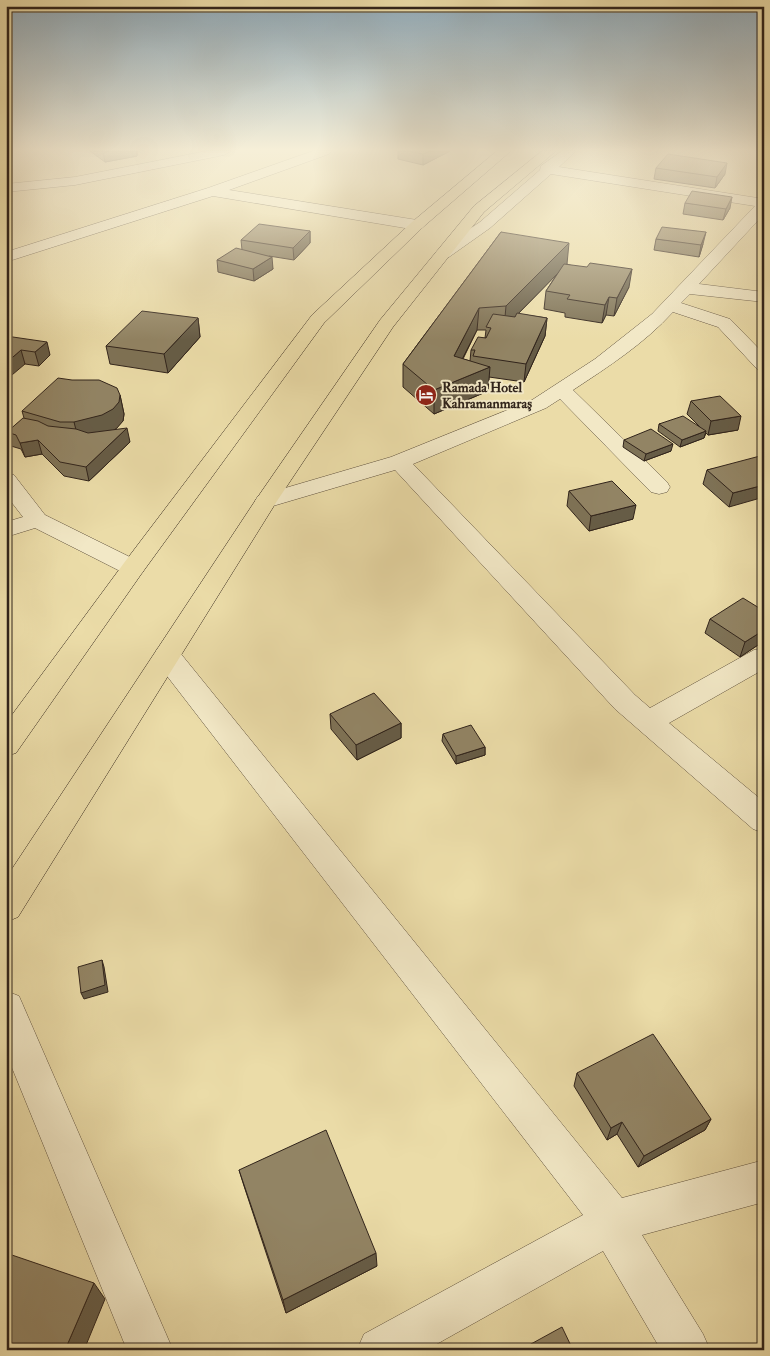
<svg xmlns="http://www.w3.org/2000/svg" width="770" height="1356" font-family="'IM FELL Double Pica',serif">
	<rect width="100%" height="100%" fill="#ebdca8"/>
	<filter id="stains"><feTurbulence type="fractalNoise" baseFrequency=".004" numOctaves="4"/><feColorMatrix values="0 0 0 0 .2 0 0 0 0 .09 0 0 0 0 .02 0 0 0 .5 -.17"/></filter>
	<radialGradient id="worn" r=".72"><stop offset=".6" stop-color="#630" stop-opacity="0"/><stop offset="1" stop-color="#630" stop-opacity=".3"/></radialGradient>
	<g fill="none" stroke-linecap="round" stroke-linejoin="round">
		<g stroke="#60523e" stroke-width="1">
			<g id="minor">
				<polygon points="207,151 231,151 224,155 75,185 6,192 6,184 75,177"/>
				<polygon points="313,151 331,151 329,154 229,190 417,220 422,222 425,225 422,228 417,230 213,196 6,262 6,252 208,188"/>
				<path d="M562 151H576L559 167 764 199V214L699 284 764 292V302L690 294 681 303 730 319 764 354V371L757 369 718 327 673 312C645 343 608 367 573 390L667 482 670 487 667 492 659 494 651 492 560 399 546 408 413 464 635 695 650 708 754 650 764 648V669L669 723 764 802V833L753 829 615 709 395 470 266 508 258 506 255 501 258 496 391 457 532 400 595 359 652 314 755 206 551 174 490 228 449 257H437L435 254 437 251 480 222 540 170 541 166Z"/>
				<polygon points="6,473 14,475 45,515 142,563 145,568 142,573 133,576 124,573 35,528 6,537 6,522 23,517 6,495"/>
				<polygon points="167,647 177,649 622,1198 764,1160 764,1202 642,1235 703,1334 710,1350 661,1350 603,1251 426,1350 357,1350 364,1334 583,1215 157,663 154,656 157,649"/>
				<polygon points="6,991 19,996 173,1350 127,1350 6,1053"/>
			</g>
		</g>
		<g stroke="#31241b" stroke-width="1">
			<g id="major">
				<polygon points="497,151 511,151 422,228 324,323 142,573 16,753 6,756 6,723 124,563 312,315 412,222"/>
				<polygon points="542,151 556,151 484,212 393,327 277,501 18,917 6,922 6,878 255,501 380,320 474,206"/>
			</g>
		</g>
		<use href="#minor" fill="#f2e8c6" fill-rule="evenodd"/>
		<use href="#major" fill="#ebdca8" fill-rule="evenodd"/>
	</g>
	<g fill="#7e7256" stroke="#31241b" fill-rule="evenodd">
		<polygon points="90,151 137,151 137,156 105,162"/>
		<polygon points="398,151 450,151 423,165 398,159"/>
		<polygon points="656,168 725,174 715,188 654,179"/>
		<polygon points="685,203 730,208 723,220 683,214"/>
		<polygon points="310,231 310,243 294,260 269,256 273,269 254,281 218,272 217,260 242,250 241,240"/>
		<path d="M501 232 567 264 629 287 614 316 606 315 602 323 565 317V313L544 309 546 291 557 274 518 314 547 318 545 336 524 382 489 377 488 391 434 414 403 387V364ZM477 330H486L485 338 471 350 470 361 463 359Z"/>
		<polygon points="656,239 703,244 699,257 654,250"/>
		<polygon points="198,318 200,337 168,373 110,364 106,346"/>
		<polygon points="6,336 50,355 39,366 25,364"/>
		<polygon points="120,395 124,414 123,421 115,429 130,442 89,481 64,476 42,454 25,457 21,449 11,446 7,432 24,418 22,411"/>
		<polygon points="691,401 738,430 708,435 706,433 704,438 680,447 658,431 659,424 700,427 687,414"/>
		<polygon points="624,440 671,451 644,461 623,447"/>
		<polygon points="764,459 729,507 703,484 707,470"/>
		<polygon points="569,491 633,519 589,531 567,506"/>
		<polygon points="764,611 764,641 740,657 705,633 710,619"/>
		<polygon points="330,714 401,723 401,738 357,760 331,729"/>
		<polygon points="443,734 485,747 485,755 456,764 442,741"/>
		<polygon points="577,1073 711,1119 705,1130 638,1167 617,1134 607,1140 574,1086"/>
		<polygon points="239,1170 377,1266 286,1313 244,1186"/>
	</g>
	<g fill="#665c46" stroke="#31241b">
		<polygon points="109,151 137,151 137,156 105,162 103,152"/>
		<polygon points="430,151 450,151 423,165 423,154"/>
		<polygon points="727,163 725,174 715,188 717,177"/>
		<polygon points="732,197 730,208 723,220 726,209"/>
		<polygon points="310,231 310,243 294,260 293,248"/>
		<polygon points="706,232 703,244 699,257 701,245"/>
		<polygon points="569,243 567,264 504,328 506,306"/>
		<polygon points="272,257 273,269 254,281 253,269"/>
		<polygon points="632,269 629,287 614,316 617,298"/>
		<polygon points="609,297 606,315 602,323 605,305"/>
		<polygon points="479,308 477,330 452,379 454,356"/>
		<polygon points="198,318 200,337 168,373 164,354"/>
		<polygon points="547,318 545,336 524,382 526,364"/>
		<polygon points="47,342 50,355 39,366 35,352"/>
		<polygon points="21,350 25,364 6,380 6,363"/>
		<polygon points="490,367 488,391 434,414 434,390"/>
		<polygon points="120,395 124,414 123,421 117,428 107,435 79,442 74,422"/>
		<polygon points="741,416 738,430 708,435 711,421"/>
		<polygon points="127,428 130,442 89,481 86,467"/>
		<polygon points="706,431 704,438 680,447 682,440"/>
		<polygon points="38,440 42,454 25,457 20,443"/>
		<polygon points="673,444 671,451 644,461 646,454"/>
		<polygon points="764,485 764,497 729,507 733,493"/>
		<polygon points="636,505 633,519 589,531 591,516"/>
		<polygon points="764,630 764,641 740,657 745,642"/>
		<polygon points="401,723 401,738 357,760 356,745"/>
		<polygon points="485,747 485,755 456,764 456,756"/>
		<polygon points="102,960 104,967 108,992 84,999 81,993"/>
		<polygon points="711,1119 705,1130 638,1167 644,1156"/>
		<polygon points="622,1122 617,1134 607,1140 611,1128"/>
		<polygon points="376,1253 377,1266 286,1313 283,1300"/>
		<polygon points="94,1283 105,1299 84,1350 65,1350"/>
	</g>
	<g fill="#928464" stroke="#31241b">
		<polygon points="407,151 430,151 423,154"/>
		<polygon points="668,154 727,163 717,177 656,168"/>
		<polygon points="692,191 732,197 726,209 685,203"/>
		<polygon points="259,224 310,231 293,248 241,240"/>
		<polygon points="662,227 706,232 701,245 656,239"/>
		<polygon points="501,232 569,243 506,306 479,308 454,356 490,367 434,390 403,364"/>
		<polygon points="236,248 272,257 253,269 217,260"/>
		<polygon points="590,263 632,269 617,298 609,297 605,305 567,299 570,295 546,291 564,264 587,267"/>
		<polygon points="142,311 198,318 164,354 106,346"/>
		<polygon points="517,313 547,318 526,364 473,356 475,350 471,350 478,337 486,338 491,328 486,327 493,314 515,317"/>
		<polygon points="6,336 47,342 35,352 21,350 6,363"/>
		<polygon points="58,378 72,380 99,380 117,388 120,395 119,402 113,409 102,415 74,422 60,422 22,411"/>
		<polygon points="720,396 741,416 711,421 691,401"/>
		<polygon points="683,416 706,431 682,440 659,424"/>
		<polygon points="23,418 38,421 48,426 76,429 88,433 127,428 86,467 60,462 38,440 20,443 16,435 7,432"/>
		<polygon points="651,429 673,444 646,454 624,440"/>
		<polygon points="760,456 764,459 764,485 733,493 707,470"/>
		<polygon points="612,481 636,505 591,516 569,491"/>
		<polygon points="743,598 764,611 764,630 745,642 710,619"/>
		<polygon points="374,693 401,723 356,745 330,714"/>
		<polygon points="471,725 485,747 456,756 443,734"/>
		<polygon points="102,960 105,985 81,993 78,967"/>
		<polygon points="653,1034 711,1119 644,1156 622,1122 611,1128 577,1073"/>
		<polygon points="326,1130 376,1253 283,1300 239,1170"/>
		<polygon points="6,1253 94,1283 65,1350 6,1350"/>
		<polygon points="562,1327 573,1350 520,1350"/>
	</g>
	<linearGradient id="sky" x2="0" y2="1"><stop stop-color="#90abbb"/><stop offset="0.44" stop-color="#f6efd8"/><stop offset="1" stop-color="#f6efd8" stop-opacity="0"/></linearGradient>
	<rect width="770" height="340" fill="url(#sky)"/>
	<defs>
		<g id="hotel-disc" transform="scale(1.125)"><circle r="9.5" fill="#8f2418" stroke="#f2e8c6"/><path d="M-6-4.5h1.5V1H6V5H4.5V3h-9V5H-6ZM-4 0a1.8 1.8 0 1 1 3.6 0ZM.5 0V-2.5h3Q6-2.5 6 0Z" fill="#fff"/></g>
	</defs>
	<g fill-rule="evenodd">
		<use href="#hotel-disc" x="426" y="395"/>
	</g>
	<g text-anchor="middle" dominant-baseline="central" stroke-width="4" stroke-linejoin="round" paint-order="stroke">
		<g font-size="14" font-weight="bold" fill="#31241b" stroke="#f2e8c6" text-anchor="start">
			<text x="442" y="387">Ramada Hotel<tspan x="442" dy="16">Kahramanmaraş</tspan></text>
		</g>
	</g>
	<rect width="770" height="1356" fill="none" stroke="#ebdca8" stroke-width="25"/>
	<rect x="8" y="8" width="755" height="1341" fill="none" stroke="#31241b" stroke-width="2.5"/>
	<rect x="12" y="12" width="745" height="1331" fill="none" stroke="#31241b"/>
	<rect width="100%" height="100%" filter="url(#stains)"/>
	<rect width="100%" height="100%" fill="url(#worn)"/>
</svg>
